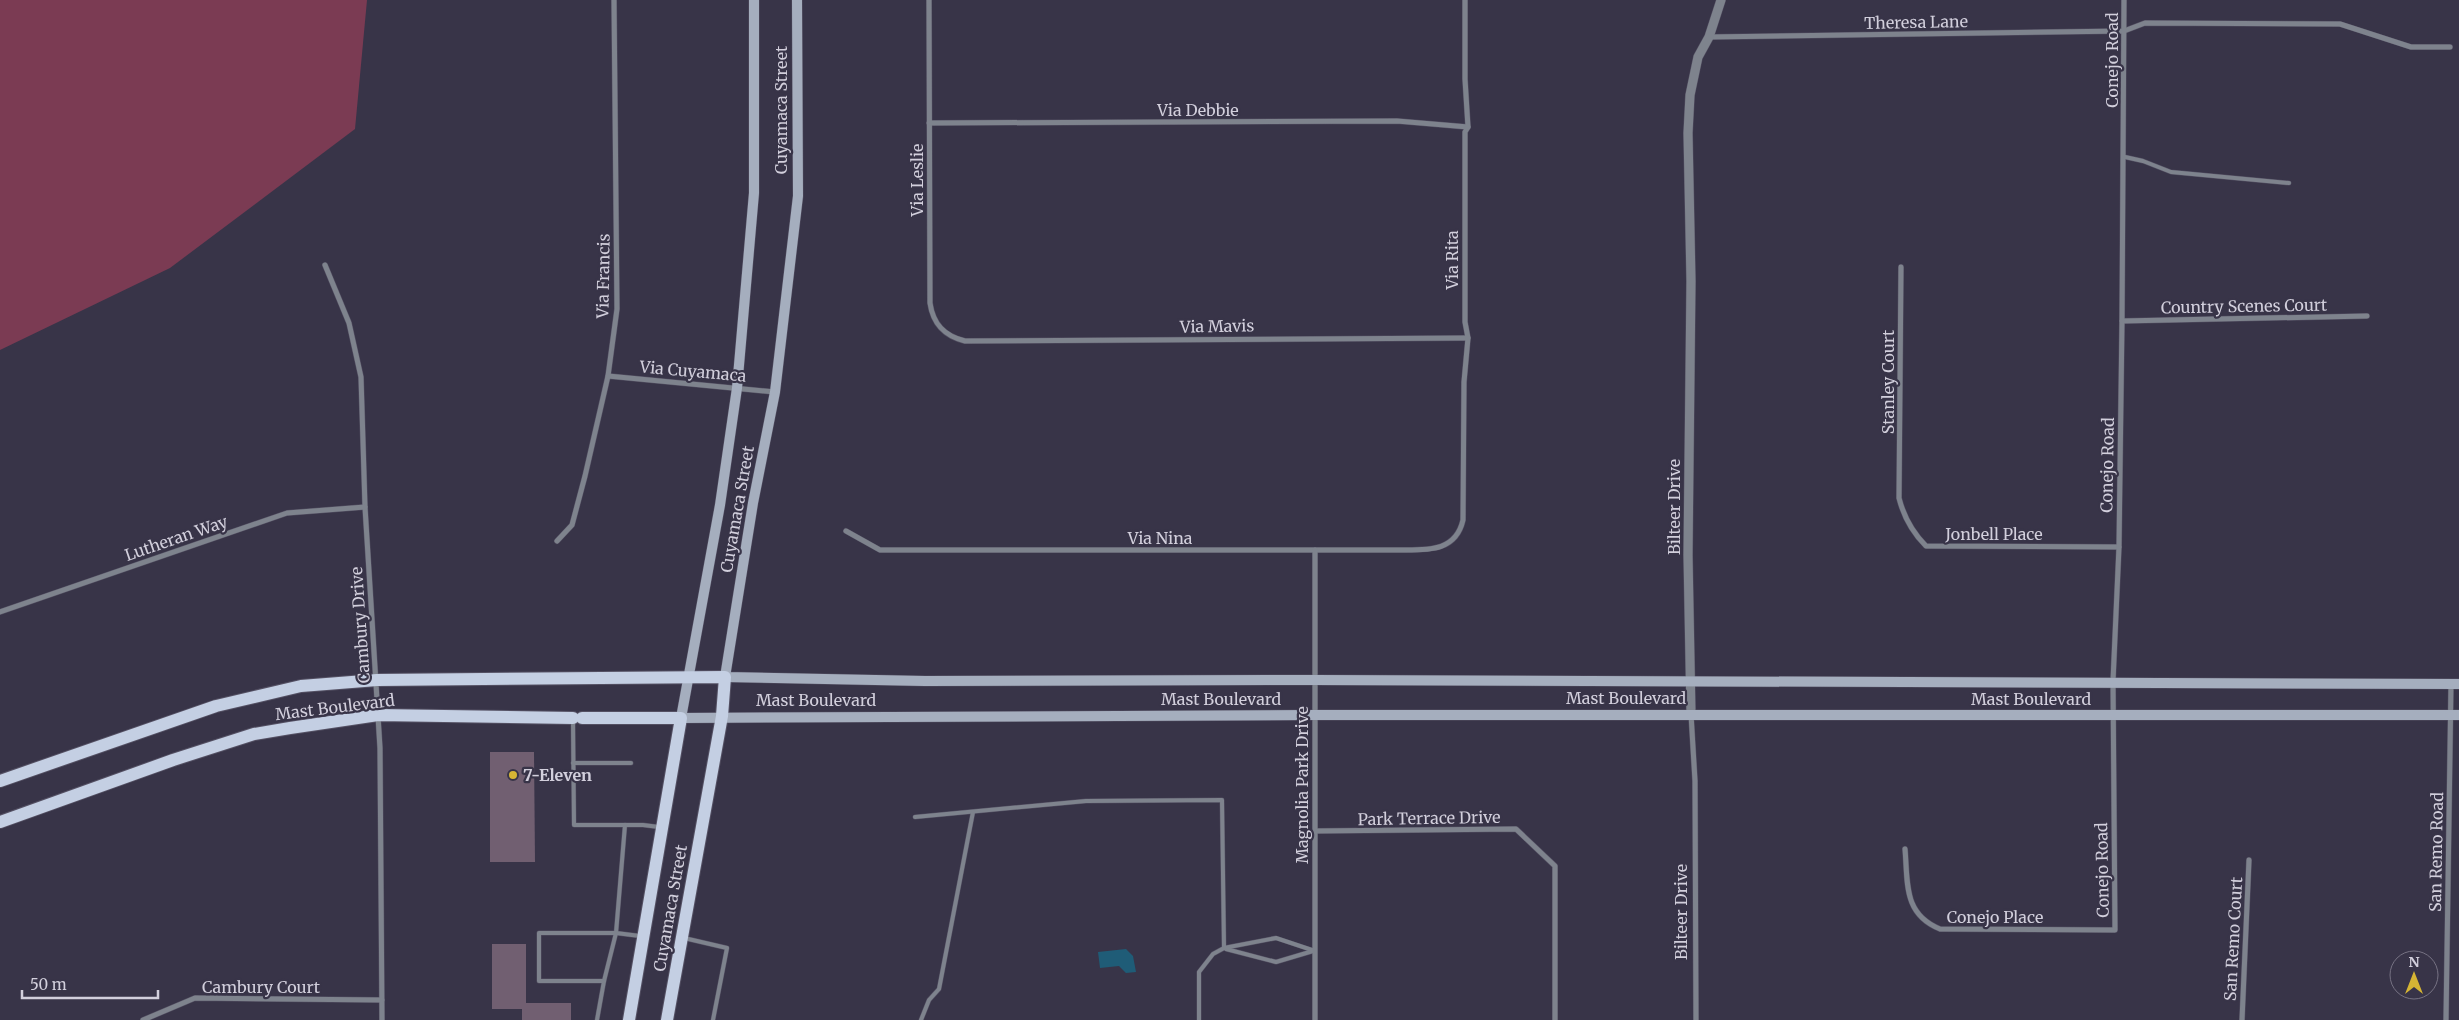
<svg xmlns="http://www.w3.org/2000/svg" width="2459" height="1020" font-family="Merriweather,serif">
	<rect width="100%" height="100%" fill="#383448"/>
	<polygon fill="#7b3b53" points="0,0 367,0 355,129 170,268 0,350"/>
	<polygon fill="#1f5c77" points="1126,949 1133,956 1136,972 1126,973 1119,966 1100,968 1098,952"/>
	<g fill="#715f71">
		<polygon points="490,752 534,752 535,862 490,862"/>
		<polygon points="492,944 526,944 526,1003 571,1003 571,1020 522,1020 522,1009 492,1009"/>
	</g>
	<g fill="none" stroke-linecap="round" stroke-linejoin="round">
		<g stroke="#545063" stroke-width="5">
			<g id="service">
				<polyline points="2125,157 2143,161 2171,172 2289,183"/>
				<polyline points="573,720 574,825 643,825 659,827"/>
				<polyline points="573,763 631,763"/>
				<polyline points="915,817 1086,801 1222,800 1224,948"/>
				<polyline points="625,825 616,933 640,936"/>
				<polygon points="539,933 616,933 604,981 539,981"/>
				<polyline points="684,938 727,948 713,1020"/>
				<polyline points="1226,949 1276,962 1313,951"/>
				<polyline points="597,1020 604,981"/>
				<polyline points="921,1020 929,1000 939,989 973,812"/>
				<polyline points="1199,1020 1199,972 1213,954 1224,948 1276,938 1315,951"/>
			</g>
		</g>
		<g stroke="#545063" stroke-width="6">
			<g id="minor">
				<path d="M929 0 930 303C933 324 944 336 965 341L1468 338"/>
				<polyline points="1709,37 2124,31 2145,23 2340,24 2411,47 2450,47"/>
				<polyline points="929,123 1397,121 1468,127"/>
				<polyline points="325,265 349,323 361,377 365,507 380,748 382,1020"/>
				<path d="M1901 267 1899 498C1904 518 1912 532 1926 546L2119 547"/>
				<polyline points="2122,321 2367,316"/>
				<polyline points="608,376 775,392"/>
				<path d="M846 531 880 550H1403C1429 550 1456 551 1463 520L1464 382 1468 338 1465 322V132L1468 127 1465 79V0"/>
				<polyline points="557,541 572,525 585,476 608,376 617,309 614,0"/>
				<polyline points="1315,550 1315,1020"/>
				<polyline points="0,612 287,513 365,507"/>
				<polyline points="1691,714 1695,781 1696,1020"/>
				<polyline points="1315,831 1516,829 1555,866 1555,1020"/>
				<path d="M1905 849C1908 883 1903 914 1940 929L2115 930 2113 681 2119 547 2122 321 2124 0"/>
				<polyline points="143,1020 195,998 382,1000"/>
				<polyline points="2242,1020 2249,860"/>
				<polyline points="2446,1020 2451,684"/>
			</g>
		</g>
		<g stroke="#545063" stroke-width="10">
			<polyline id="tertiary" points="1691,714 1688,555 1691,281 1688,133 1690,95 1698,57 1709,37 1721,0"/>
		</g>
		<g stroke="#545063" stroke-width="11">
			<g id="secondary">
				<polyline points="754,0 754,193 737,388 720,505 681,718 1314,715 2459,715"/>
				<polyline points="797,0 798,196 775,392 753,503 725,677 925,681 1314,680 2459,684"/>
			</g>
		</g>
		<g stroke="#545063" stroke-width="14">
			<g id="primary">
				<polyline points="582,718 681,718 629,1020"/>
				<polyline points="0,781 216,706 301,686 377,680 725,677 722,716 667,1020"/>
				<polyline points="0,822 173,760 254,734 290,728 378,715 573,718"/>
			</g>
		</g>
		<use href="#service" stroke="#7e838d" stroke-width="4"/>
		<use href="#minor" stroke="#7e838d" stroke-width="5"/>
		<use href="#tertiary" stroke="#7e838d" stroke-width="9"/>
		<use href="#secondary" stroke="#a5aebe" stroke-width="10"/>
		<use href="#primary" stroke="#c4cfe3" stroke-width="12"/>
	</g>
	<circle fill="#d6b534" stroke="#383448" stroke-width="2" cx="513" cy="775" r="5"/>
	<g text-anchor="middle" dominant-baseline="central" stroke-width="4.5" stroke-linejoin="round" paint-order="stroke">
		<g font-size="16" fill="#d2cfdc" stroke="#383448">
			<text transform="translate(1916 22) rotate(-1)">Theresa Lane</text>
			<text transform="translate(2112 60) rotate(-90)">Conejo Road</text>
			<text transform="translate(781 110) rotate(-90)">Cuyamaca Street</text>
			<text x="1198" y="110">Via Debbie</text>
			<text transform="translate(917 180) rotate(-90)">Via Leslie</text>
			<text transform="translate(1452 260) rotate(-90)">Via Rita</text>
			<text transform="translate(603 276) rotate(-89)">Via Francis</text>
			<text transform="translate(2244 306) rotate(-1)">Country Scenes Court</text>
			<text transform="translate(1217 326) rotate(-1)">Via Mavis</text>
			<text transform="translate(693 371) rotate(5)">Via Cuyamaca</text>
			<text transform="translate(1888 382) rotate(-90)">Stanley Court</text>
			<text transform="translate(2107 465) rotate(-89)">Conejo Road</text>
			<text transform="translate(1674 507) rotate(-90)">Bilteer Drive</text>
			<text transform="translate(737 509) rotate(-80)">Cuyamaca Street</text>
			<text x="1994" y="534">Jonbell Place</text>
			<text transform="translate(176 538) rotate(-19)">Lutheran Way</text>
			<text x="1160" y="538">Via Nina</text>
			<text transform="translate(360 625) rotate(-94)">Cambury Drive</text>
			<text x="1626" y="698">Mast Boulevard</text>
			<text x="1221" y="699">Mast Boulevard</text>
			<text x="2031" y="699">Mast Boulevard</text>
			<text x="816" y="700">Mast Boulevard</text>
			<text transform="translate(335 707) rotate(-7)">Mast Boulevard</text>
			<text transform="translate(1302 785) rotate(-90)">Magnolia Park Drive</text>
			<text transform="translate(1429 818) rotate(-1)">Park Terrace Drive</text>
			<text transform="translate(2436 852) rotate(-89)">San Remo Road</text>
			<text transform="translate(2102 870) rotate(-91)">Conejo Road</text>
			<text transform="translate(670 908) rotate(-80)">Cuyamaca Street</text>
			<text transform="translate(1681 912) rotate(-90)">Bilteer Drive</text>
			<text x="1995" y="917">Conejo Place</text>
			<text transform="translate(2233 939) rotate(-87)">San Remo Court</text>
			<text x="261" y="987">Cambury Court</text>
		</g>
		<g font-size="16" font-weight="bold" fill="#d2cfdc" stroke="#383448" text-anchor="start">
			<text x="523" y="775">7-Eleven</text>
		</g>
	</g>
	<g transform="translate(2414 975)"><circle r="24" fill="#383448" stroke="#767283"/>
	<path d="M0-4L9 19L0 12L-9 19Z" fill="#d6b534"/>
	<text y="-8" font-size="14" font-weight="bold" text-anchor="middle" fill="#d2cfdc">N</text>
	</g>
	<path d="M22 990v8h136v-8" fill="none" stroke="#d2cfdc" stroke-width="2.5"/>
	<text x="30" y="990" font-size="15" fill="#d2cfdc" stroke="#383448" stroke-width="4" paint-order="stroke">50 m</text>
</svg>
